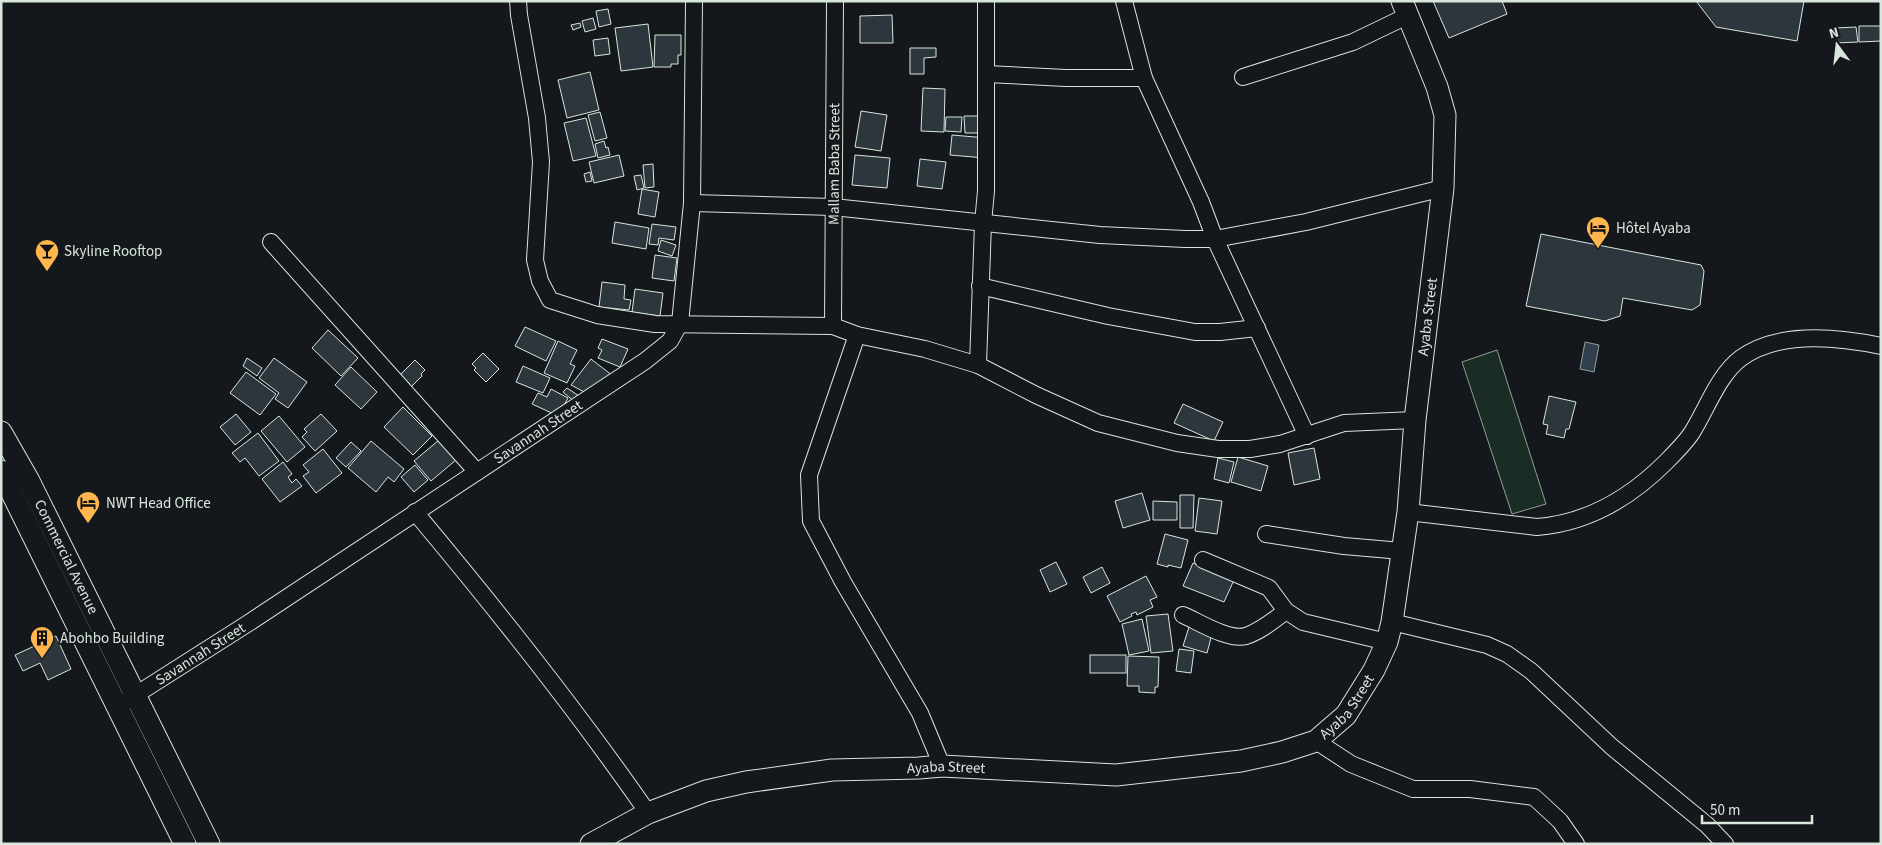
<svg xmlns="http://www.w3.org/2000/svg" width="1882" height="845" font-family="'Source Sans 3',sans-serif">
	<rect width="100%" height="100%" fill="#14181c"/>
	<polygon fill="#1a2d24" stroke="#939e99" points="1497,350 1546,504 1512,514 1462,362"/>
	<polygon fill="#2f3f4d" stroke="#939e99" points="1585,342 1599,345 1594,372 1580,369"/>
	<g fill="#2c363c" stroke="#d8e6dc">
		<polygon points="1433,1 1502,1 1507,14 1449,38"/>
		<polygon points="1696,1 1804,1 1797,41 1716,27"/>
		<polygon points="608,9 611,24 599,27 596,11"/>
		<polygon points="892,15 893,43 860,43 860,16"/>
		<polygon points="593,18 596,29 585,32 582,21"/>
		<polygon points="580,23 581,27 573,30 571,25"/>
		<polygon points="648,24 653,67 621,71 615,28"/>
		<polygon points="1859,26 1881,26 1881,41 1859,42"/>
		<polygon points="1856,27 1858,42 1836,43 1835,28"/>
		<polygon points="655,35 681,35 681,55 678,55 678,64 671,64 671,67 654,67"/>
		<polygon points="608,38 610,54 595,56 593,40"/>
		<polygon points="910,48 936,48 936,57 924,58 924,74 910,74"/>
		<polygon points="590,72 599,110 567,118 558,80"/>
		<polygon points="923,88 945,89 944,132 921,131"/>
		<polygon points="861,111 887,115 881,151 855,147"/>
		<polygon points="600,112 607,138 595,141 588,115"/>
		<polygon points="964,116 983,116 983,133 965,133"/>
		<polygon points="946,117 962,117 961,132 945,131"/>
		<polygon points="586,118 596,156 573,161 564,123"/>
		<polygon points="952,135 987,138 985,158 950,155"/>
		<polygon points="604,141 606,148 608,147 610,155 598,158 595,144"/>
		<polygon points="619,155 624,176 594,183 589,162"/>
		<polygon points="855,155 890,158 887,188 852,185"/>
		<polygon points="920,159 946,162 942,189 917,186"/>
		<polygon points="653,164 654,187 645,188 643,165"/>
		<polygon points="590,172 592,181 586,182 584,174"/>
		<polygon points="641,175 644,188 637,190 634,176"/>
		<polygon points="642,189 659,192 655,217 638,214"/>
		<polygon points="615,222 649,228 646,249 612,243"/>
		<polygon points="652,224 676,227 674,240 659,238 658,245 649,244"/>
		<polygon points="1541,234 1701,265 1704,271 1700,305 1692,310 1623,298 1620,316 1605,321 1526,306"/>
		<polygon points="661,240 676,245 672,256 658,251"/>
		<polygon points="655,255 677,258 674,281 652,278"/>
		<polygon points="602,282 625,285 624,299 631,300 629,310 599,307"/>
		<polygon points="635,289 663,293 660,316 632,312"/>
		<polygon points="525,327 556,341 546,361 515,346"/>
		<polygon points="328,330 358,358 341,376 312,348"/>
		<polygon points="602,339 628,349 620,367 598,358 602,350 598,348"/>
		<polygon points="558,341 577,350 570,364 575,366 567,383 544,373"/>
		<polygon points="483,353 499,369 486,382 474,370 476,368 472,364"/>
		<polygon points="247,358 262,368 257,376 243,366"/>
		<polygon points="274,358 307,382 288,408 275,399 279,393 259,378"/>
		<polygon points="591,359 613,376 588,394 571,385"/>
		<polygon points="415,360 425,370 421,374 422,376 407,391 396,379"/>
		<polygon points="523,366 550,378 543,393 516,382"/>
		<polygon points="351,367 377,392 361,409 335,385"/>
		<polygon points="246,372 276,394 260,415 230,393"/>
		<polygon points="567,388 582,398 577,404 563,392"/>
		<polygon points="551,389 568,398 558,416 532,404 538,393 547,397"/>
		<polygon points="1549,396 1576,402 1569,429 1566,429 1564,438 1546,434 1548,425 1543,424"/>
		<polygon points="1183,404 1223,422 1214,441 1174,423"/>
		<polygon points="403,407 432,436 413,455 384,427"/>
		<polygon points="236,414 251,432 235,445 220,427"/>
		<polygon points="321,414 337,431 315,451 302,437 307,432 304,429"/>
		<polygon points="279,416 305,447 287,462 261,431"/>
		<polygon points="258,433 279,461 259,476 245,458 240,462 232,453"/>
		<polygon points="439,440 456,460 431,481 414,461"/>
		<polygon points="371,441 404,469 394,482 388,477 376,492 348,468"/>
		<polygon points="351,442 361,451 346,467 336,458"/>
		<polygon points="1314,448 1320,479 1294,485 1288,453"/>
		<polygon points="323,449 342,473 316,493 303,476 309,472 303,465"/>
		<polygon points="1238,457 1268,466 1261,491 1231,482"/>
		<polygon points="1218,458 1234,462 1229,483 1214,479"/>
		<polygon points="283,462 292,474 288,477 292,483 296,479 302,486 280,502 262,479"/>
		<polygon points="415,465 428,480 414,492 401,477"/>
		<polygon points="1142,493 1150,520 1123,528 1115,501"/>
		<polygon points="1180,495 1194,495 1193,528 1180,528"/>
		<polygon points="1199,498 1222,501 1217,534 1195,531"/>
		<polygon points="1153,501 1177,502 1177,520 1153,520"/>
		<polygon points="1165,534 1188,540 1181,568 1168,565 1168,567 1157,564"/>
		<polygon points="1056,562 1067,584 1050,592 1040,570"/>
		<polygon points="1193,563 1234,580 1224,602 1183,586"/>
		<polygon points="1102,567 1110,583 1091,593 1083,577"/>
		<polygon points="1146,576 1157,597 1150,600 1153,607 1137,615 1136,612 1131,614 1132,616 1120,622 1107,596"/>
		<polygon points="1168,614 1173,651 1151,653 1146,616"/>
		<polygon points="1142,619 1149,651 1129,655 1122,624"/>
		<polygon points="1189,627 1212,634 1207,653 1183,646"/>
		<polygon points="56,636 71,669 48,680 40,663 23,671 15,655"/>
		<polygon points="1179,649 1194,651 1191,673 1176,671"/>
		<rect x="1090" y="655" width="36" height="18"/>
		<polygon points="1128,656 1159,657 1158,687 1155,687 1155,693 1139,692 1139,686 1127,686"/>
	</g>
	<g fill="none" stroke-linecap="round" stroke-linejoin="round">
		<g stroke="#d8e6dc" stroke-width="18">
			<g id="minor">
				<polyline points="518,1 519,15 537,118 541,162 535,260 540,281 550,300 597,315 655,324 833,326 857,335 925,349 978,365 1036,395 1098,423 1177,443 1218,449 1250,449 1280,444 1344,423 1415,420"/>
				<polyline points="1124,1 1144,78 1201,202 1215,239 1307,436"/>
				<polyline points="986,74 1066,78 1144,78"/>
				<polyline points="1243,77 1353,42 1409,15"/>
				<polyline points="692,203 833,207 1100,235 1185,239 1215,239 1306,222 1443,188"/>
				<polyline points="271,242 477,472"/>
				<polyline points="980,286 1108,316 1195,332 1220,332 1257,328"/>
				<path id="s1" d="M833 326 835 1"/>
				<polyline points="857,335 809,475 811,521 843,582 920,713 942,766"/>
				<polyline points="978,365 983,223 986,191 986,1"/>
				<path d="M415 512C497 610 576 709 648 813"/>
				<path d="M1408 512 1537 527C1588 523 1630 498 1666 462 1674 454 1684 444 1691 434 1706 411 1718 375 1741 358 1778 331 1838 337 1881 346"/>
				<polyline points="1266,534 1344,546 1402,551"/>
				<polyline points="1203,560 1269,588 1286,611 1303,622 1387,642"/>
				<path d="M1183 615C1199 622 1229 641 1246 636 1261 631 1274 620 1286 611"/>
				<polyline points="1392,622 1487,645 1507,654 1531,671 1612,747 1707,825 1725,844"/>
				<path id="s2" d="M126 701 247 624 645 361 670 341 680 323 692 203 694 1"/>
				<polyline points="1316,741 1351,764 1413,789 1470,789 1534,797 1560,821 1576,844"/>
			</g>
		</g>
		<g stroke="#d8e6dc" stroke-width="23">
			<g id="major">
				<path id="s3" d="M1 432 29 481 209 844"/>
				<polyline points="1,471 185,844"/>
				<path id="s4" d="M591 844 648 813 706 791 746 782 832 770 919 768 942 766 1116 775 1241 761 1282 752 1316 741 1346 715 1374 670 1387 642 1392 622 1408 512 1415 420 1443 188 1445 115 1437 87 1402 1"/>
			</g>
		</g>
		<use href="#minor" stroke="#14181c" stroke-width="16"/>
		<use href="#major" stroke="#14181c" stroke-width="21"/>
	</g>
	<defs>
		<g id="hotel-pin" transform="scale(1.25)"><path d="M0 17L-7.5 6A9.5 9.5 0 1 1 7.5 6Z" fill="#ffb74d" stroke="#14181c"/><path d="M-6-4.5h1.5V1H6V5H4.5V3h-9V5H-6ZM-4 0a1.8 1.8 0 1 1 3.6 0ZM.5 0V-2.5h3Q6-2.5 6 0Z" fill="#111"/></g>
		<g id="bar-pin" transform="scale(1.25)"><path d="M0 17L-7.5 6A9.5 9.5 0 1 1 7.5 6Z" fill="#ffb74d" stroke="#14181c"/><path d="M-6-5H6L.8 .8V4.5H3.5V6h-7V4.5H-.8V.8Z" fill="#111"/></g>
		<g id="building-pin" transform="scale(1.25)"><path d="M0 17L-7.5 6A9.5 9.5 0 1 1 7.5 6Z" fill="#ffb74d" stroke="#14181c"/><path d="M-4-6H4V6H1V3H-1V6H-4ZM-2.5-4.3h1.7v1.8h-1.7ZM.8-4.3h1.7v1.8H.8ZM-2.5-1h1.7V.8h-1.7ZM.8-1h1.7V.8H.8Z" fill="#111"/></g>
	</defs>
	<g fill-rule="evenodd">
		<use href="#hotel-pin" x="1598" y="228"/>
		<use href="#bar-pin" x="47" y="251"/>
		<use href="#hotel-pin" x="88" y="503"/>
		<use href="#building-pin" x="42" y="638"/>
	</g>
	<g text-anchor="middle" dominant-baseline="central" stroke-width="4" stroke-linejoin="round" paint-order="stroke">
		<g font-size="15" fill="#d8e6dc" stroke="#14181c">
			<text stroke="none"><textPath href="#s1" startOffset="162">Mallam Baba Street</textPath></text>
			<text stroke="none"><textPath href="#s4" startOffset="1194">Ayaba Street</textPath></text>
			<text stroke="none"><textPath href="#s2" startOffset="492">Savannah Street</textPath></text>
			<text stroke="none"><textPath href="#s3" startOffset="141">Commercial Avenue</textPath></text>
			<text stroke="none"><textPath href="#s2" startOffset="88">Savannah Street</textPath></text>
			<text stroke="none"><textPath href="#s4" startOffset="789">Ayaba Street</textPath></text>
			<text stroke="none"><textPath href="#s4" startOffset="369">Ayaba Street</textPath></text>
		</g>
		<g font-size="15" fill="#d8e6dc" stroke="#14181c" text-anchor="start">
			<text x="1616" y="228">Hôtel Ayaba</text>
			<text x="64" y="251">Skyline Rooftop</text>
			<text x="106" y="503">NWT Head Office</text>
			<text x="60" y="638">Abohbo Building</text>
		</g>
	</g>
	<rect width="1882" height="845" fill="none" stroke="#d8e6dc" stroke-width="5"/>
	<g transform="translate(1837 45) rotate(345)" stroke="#14181c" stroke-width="4" paint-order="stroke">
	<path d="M0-4L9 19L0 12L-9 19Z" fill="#d8e6dc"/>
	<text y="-8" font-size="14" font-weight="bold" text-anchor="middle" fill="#d8e6dc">N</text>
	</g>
	<path d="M1702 815v8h110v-8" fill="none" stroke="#d8e6dc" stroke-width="2.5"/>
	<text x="1710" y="815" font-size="15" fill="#d8e6dc" stroke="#14181c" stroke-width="4" paint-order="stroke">50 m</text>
</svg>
